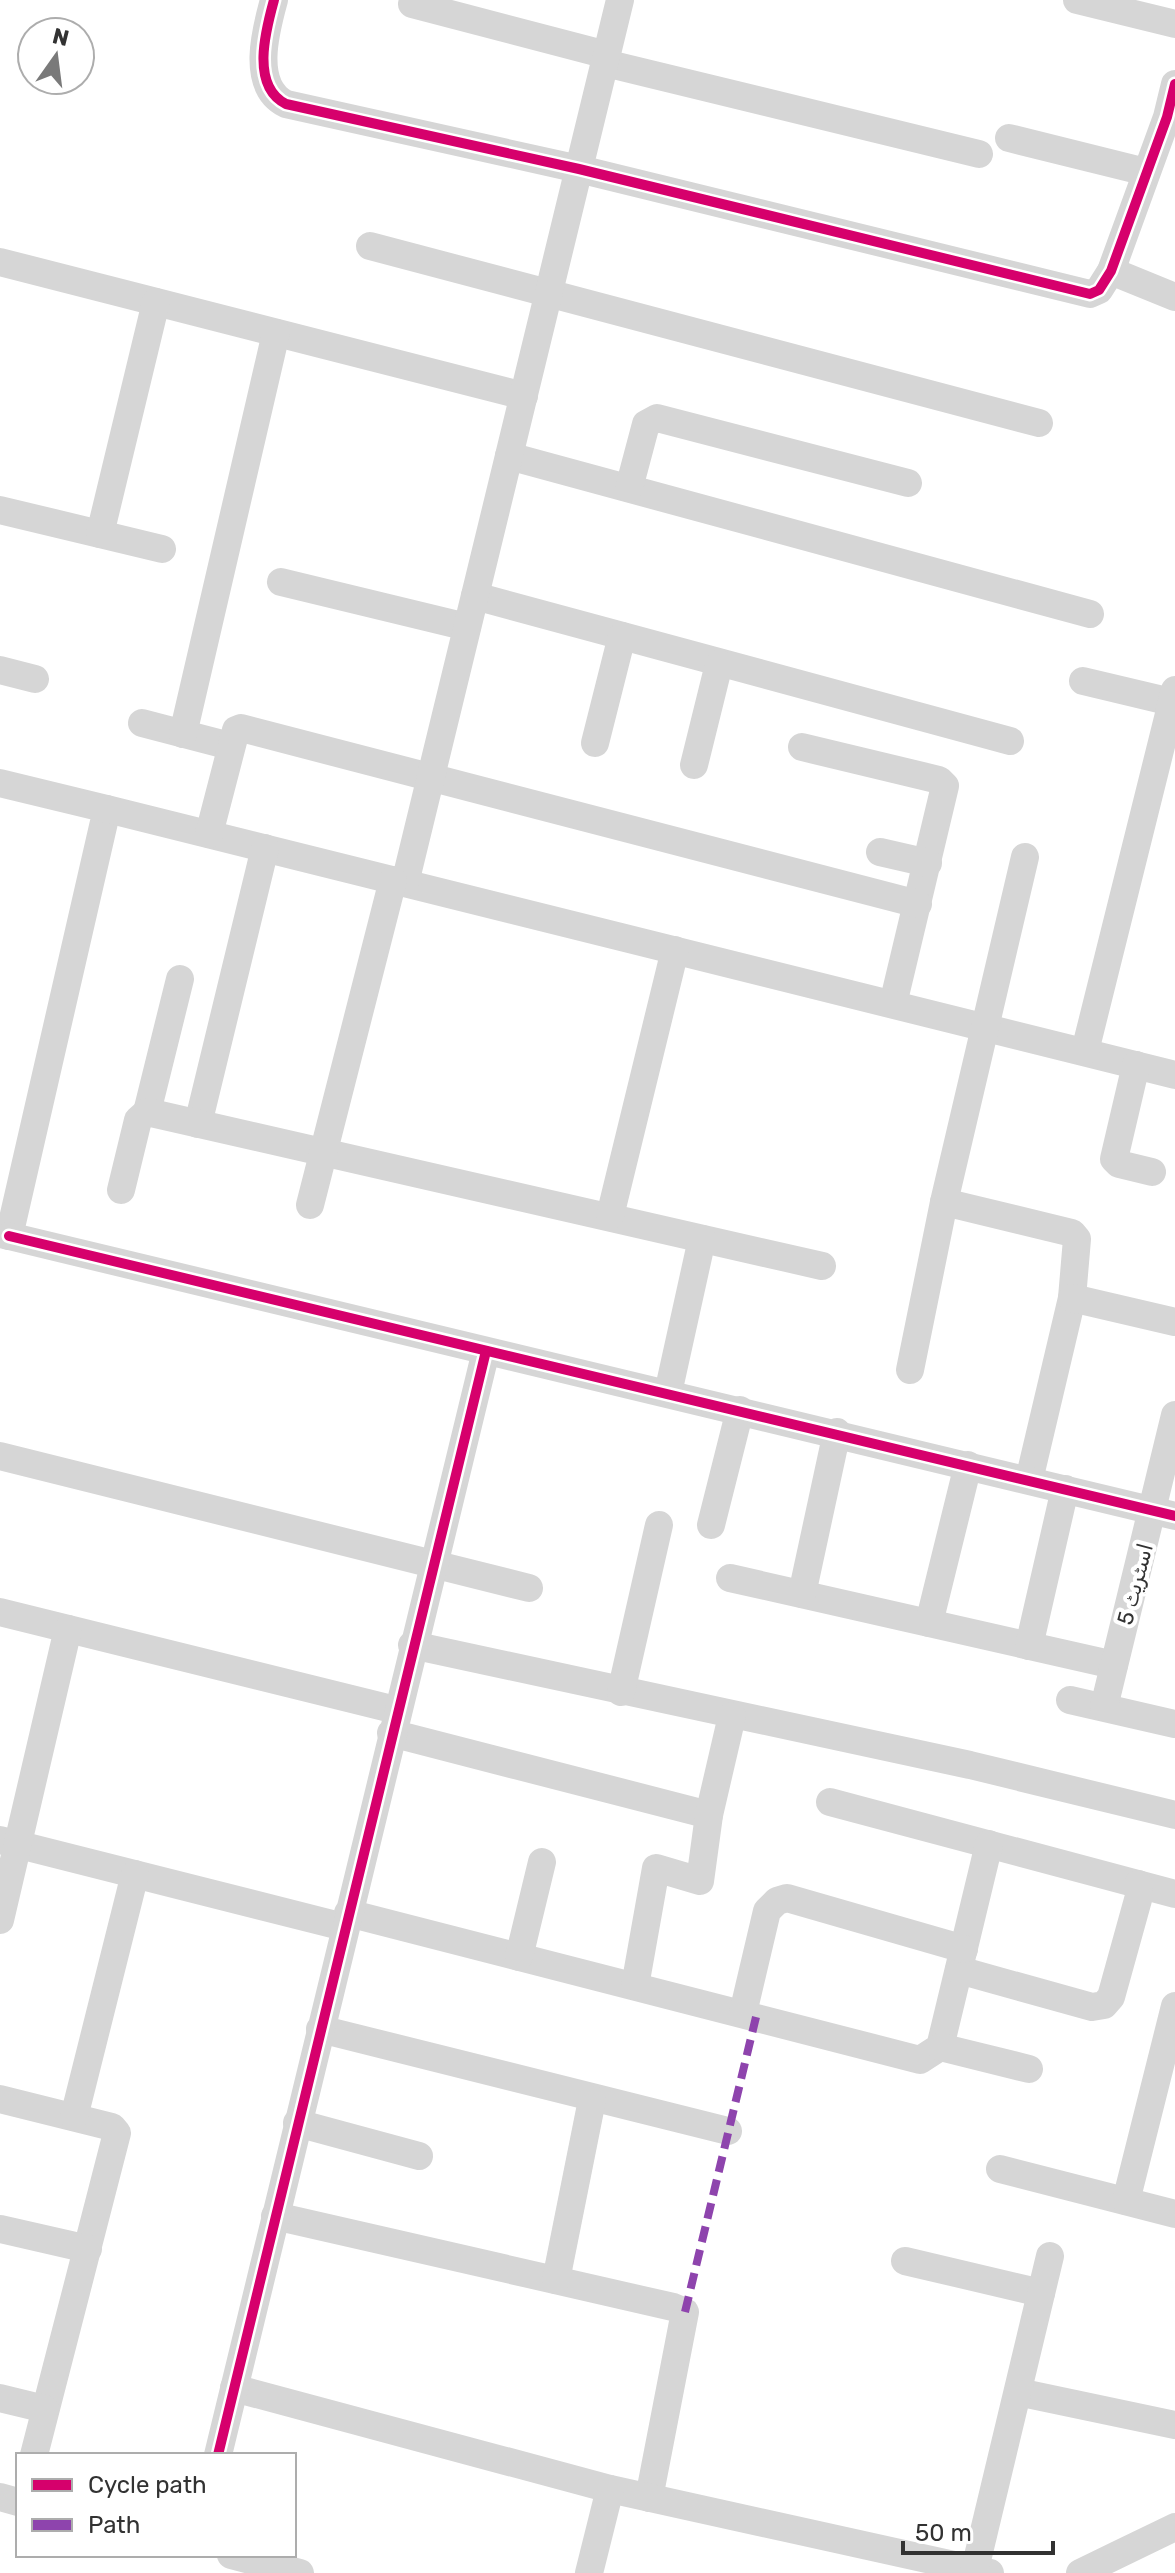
<svg xmlns="http://www.w3.org/2000/svg" width="1175" height="2573" font-family="Rubik,'Noto Naskh Arabic',sans-serif">
	<rect width="100%" height="100%" fill="#fff"/>
	<g fill="none" stroke-linecap="round" stroke-linejoin="round">
		<g stroke="#d6d6d6" stroke-width="28">
			<path d="M274 0C266 29 250 86 286 104L579 169 1090 294 1099 290 1111 271 1167 117 1175 84"/>
			<polyline points="1077,0 1175,24"/>
			<polyline points="412,4 607,55"/>
			<polyline points="605,63 979,154"/>
			<polyline points="1009,138 1146,172"/>
			<polyline points="370,246 1039,423"/>
			<polyline points="0,262 524,396"/>
			<polyline points="1111,271 1175,297"/>
			<polyline points="509,456 1090,614"/>
			<polyline points="629,488 646,424 657,418 908,483"/>
			<polyline points="0,510 162,549"/>
			<polyline points="100,534 156,302"/>
			<polyline points="281,582 467,627"/>
			<polyline points="475,596 1010,741"/>
			<polyline points="0,670 35,679"/>
			<polyline points="1083,681 1175,703"/>
			<polyline points="142,723 230,746"/>
			<polyline points="183,734 276,333"/>
			<polyline points="595,743 622,636"/>
			<polyline points="802,747 939,780 945,786 893,1004"/>
			<polyline points="694,765 719,664"/>
			<polyline points="0,783 107,809 9,1236 0,1234"/>
			<polyline points="107,809 1175,1075"/>
			<polyline points="209,834 236,730 241,728 918,904"/>
			<polyline points="880,852 928,863"/>
			<polyline points="405,883 620,0"/>
			<polyline points="1085,1051 1175,690"/>
			<polyline points="1136,1065 1114,1159 1119,1164 1152,1172"/>
			<polyline points="147,1112 180,979"/>
			<polyline points="198,1124 265,848"/>
			<polyline points="121,1190 138,1120 147,1112 822,1266"/>
			<polyline points="944,1202 1072,1233 1077,1239 1072,1298 1029,1480"/>
			<polyline points="310,1205 393,880"/>
			<polyline points="610,1216 675,950"/>
			<polyline points="9,1236 1175,1516"/>
			<polyline points="1072,1298 1175,1322"/>
			<polyline points="910,1370 944,1202 1025,857"/>
			<polyline points="668,1393 702,1239"/>
			<polyline points="0,1456 529,1588"/>
			<polyline points="711,1525 740,1410"/>
			<polyline points="730,1578 1114,1665"/>
			<polyline points="802,1594 837,1432"/>
			<polyline points="0,1612 396,1710"/>
			<polyline points="929,1623 968,1465"/>
			<polyline points="412,1645 970,1765 1175,1815"/>
			<polyline points="1029,1646 1065,1489"/>
			<polyline points="621,1692 659,1525"/>
			<polyline points="1070,1700 1175,1724"/>
			<polyline points="1104,1707 1175,1415"/>
			<polyline points="391,1733 709,1815"/>
			<polyline points="830,1802 1175,1894"/>
			<polyline points="0,1840 344,1927"/>
			<polyline points="348,1913 920,2060 940,2047 989,1844"/>
			<polyline points="0,1920 68,1629"/>
			<polyline points="519,1957 542,1862"/>
			<polyline points="959,1970 1092,2007 1104,2005 1111,1997 1139,1896 1138,1884"/>
			<polyline points="635,1986 656,1868 700,1881 709,1815 732,1716"/>
			<polyline points="743,2013 767,1911 777,1901 787,1898 964,1949"/>
			<polyline points="320,2029 728,2131"/>
			<polyline points="940,2047 1029,2069"/>
			<polyline points="0,2099 112,2127 117,2133 34,2455"/>
			<polyline points="74,2117 135,1874"/>
			<polyline points="297,2123 419,2156"/>
			<polyline points="1000,2169 1175,2214"/>
			<polyline points="1126,2201 1175,2006"/>
			<polyline points="275,2216 673,2307 685,2312 649,2498"/>
			<polyline points="0,2229 88,2249"/>
			<polyline points="905,2261 1041,2293"/>
			<polyline points="556,2280 592,2100"/>
			<polyline points="234,2388 610,2489 990,2573"/>
			<polyline points="1018,2392 1175,2425"/>
			<polyline points="0,2398 45,2409"/>
			<polyline points="218,2455 486,1351"/>
			<polyline points="0,2497 18,2502"/>
			<polyline points="231,2555 300,2573"/>
			<polyline points="589,2573 610,2489"/>
			<polyline points="974,2573 1050,2256"/>
			<polyline points="1080,2573 1175,2527"/>
		</g>
		<polyline stroke="#8e44ad" stroke-width="8" stroke-dasharray="16 8" stroke-linecap="butt" points="685,2312 756,2017"/>
		<g stroke="#fff" stroke-width="15">
			<g id="cycleway">
				<path d="M274 0C266 29 250 86 286 104L579 169 1090 294 1099 290 1111 271 1167 117 1175 84"/>
				<polyline points="9,1236 1175,1516"/>
				<polyline points="218,2455 486,1351"/>
			</g>
		</g>
		<use href="#cycleway" stroke="#d6006c" stroke-width="10"/>
	</g>
	<g text-anchor="middle" dominant-baseline="central" stroke-width="8" stroke-linejoin="round" paint-order="stroke">
		<g font-size="22" fill="#323232" stroke="#fff">
			<text transform="translate(1135 1584) rotate(-75)">اسٹریٹ 5</text>
		</g>
	</g>
	<rect x="16" y="2453" width="280" height="104" fill="#ffffff" stroke="#adadad" stroke-width="2"/>
	<rect x="32" y="2479" width="40" height="12" fill="#d6006c" stroke="#adadad" stroke-width="2"/>
	<text x="88" y="2493" font-size="24" fill="#323232">Cycle path</text>
	<rect x="32" y="2519" width="40" height="12" fill="#8e44ad" stroke="#adadad" stroke-width="2"/>
	<text x="88" y="2533" font-size="24" fill="#323232">Path</text>
	<g transform="translate(56 56) rotate(14)"><circle r="38" fill="#ffffff" stroke="#adadad" stroke-width="2"/>
	<path d="M0-6L14 30L0 20L-14 30Z" fill="#7a7a7a"/>
	<text y="-12" font-size="22" font-weight="bold" text-anchor="middle" fill="#323232">N</text>
	</g>
	<path d="M903 2541v12h150v-12" fill="none" stroke="#323232" stroke-width="4"/>
	<text x="915" y="2541" font-size="24" fill="#323232" stroke="#ffffff" stroke-width="6" paint-order="stroke">50 m</text>
</svg>
